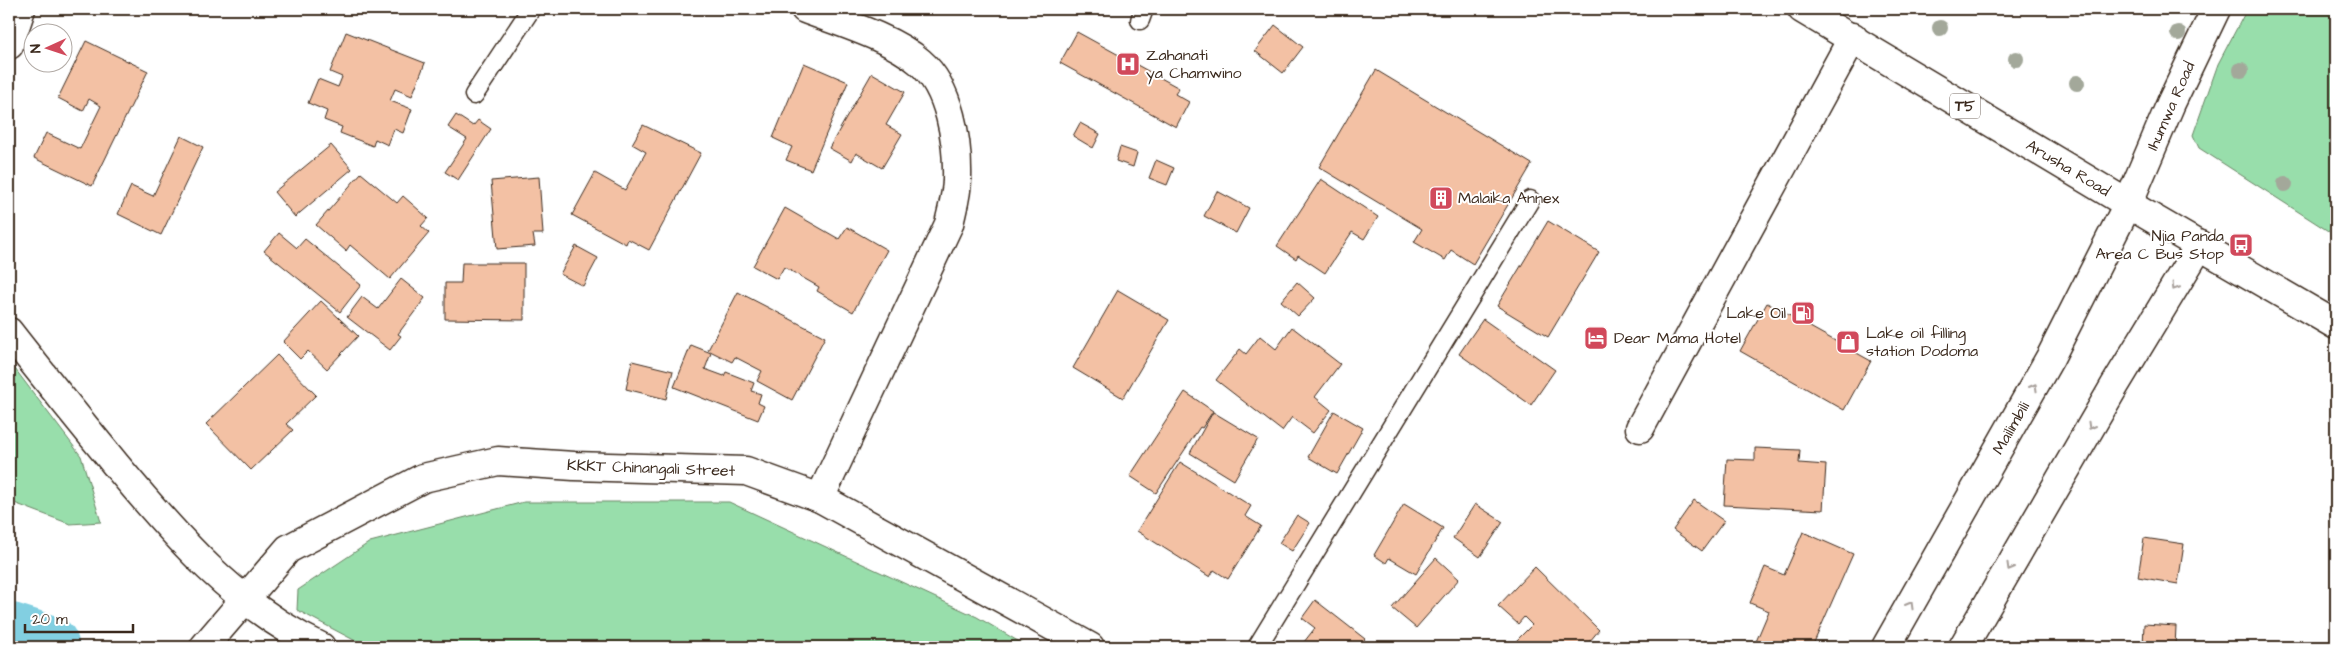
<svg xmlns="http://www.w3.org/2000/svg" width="2345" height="656" font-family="'Architects Daughter',sans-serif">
	<rect width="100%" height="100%" fill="#fff"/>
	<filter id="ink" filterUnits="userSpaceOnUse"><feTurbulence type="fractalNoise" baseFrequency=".02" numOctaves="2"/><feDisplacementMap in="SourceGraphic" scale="10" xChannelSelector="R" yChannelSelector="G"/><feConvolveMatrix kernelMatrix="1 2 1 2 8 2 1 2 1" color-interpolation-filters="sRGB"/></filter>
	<g filter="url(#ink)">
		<g fill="#98deab" stroke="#6a8464">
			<polygon points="2247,9 2336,9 2336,236 2199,148 2193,135 2218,64"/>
			<polygon points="9,361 81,456 101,522 70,524 9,501"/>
			<polygon points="524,502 729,502 977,617 1028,647 367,647 297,610 298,590 370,542"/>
		</g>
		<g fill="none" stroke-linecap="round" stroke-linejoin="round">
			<polyline stroke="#82cfe1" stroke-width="65" points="9,635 47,647"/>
		</g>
		<g fill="#f3c1a4" stroke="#3b2a1e">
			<polygon points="1275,25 1303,47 1283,73 1255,51"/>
			<polygon points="346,32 425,63 412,96 395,89 390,101 412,109 403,133 394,129 388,145 375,139 373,146 340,133 342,127 324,120 327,111 308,103 318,79 338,87 342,77 330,72"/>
			<polygon points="1077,32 1179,88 1175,94 1189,102 1176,127 1060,63"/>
			<polygon points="86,41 148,71 92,186 34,158 46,133 80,149 101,106 89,99 83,111 58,98"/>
			<polygon points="804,63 848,82 811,170 786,160 792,147 773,138"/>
			<polygon points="1376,70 1532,164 1473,264 1451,250 1445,260 1414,242 1422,229 1319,167"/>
			<polygon points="872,73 905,92 886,125 902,134 882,168 856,153 852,161 829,148"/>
			<polygon points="456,115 473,126 478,120 491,129 458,180 445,172 467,139 448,127"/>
			<polygon points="1080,123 1100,134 1093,148 1073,136"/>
			<polygon points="643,125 701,153 649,250 628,239 626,244 572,215 595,173 625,190 646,152 632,144"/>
			<polygon points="181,136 203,147 161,235 118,214 131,186 153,196"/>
			<polygon points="331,145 352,169 295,217 274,192"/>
			<polygon points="1120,147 1137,153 1133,167 1116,161"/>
			<polygon points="1156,160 1174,168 1167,185 1149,178"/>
			<polygon points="361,173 397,203 403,196 428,218 421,226 429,233 390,279 350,245 346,251 316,225"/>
			<polygon points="539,177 543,234 533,234 535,246 497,249 491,181"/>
			<polygon points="1321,179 1378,217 1364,239 1352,232 1325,273 1298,255 1296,259 1277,246"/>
			<polygon points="1217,191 1249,208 1236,233 1204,216"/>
			<polygon points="785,208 839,239 847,227 887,250 853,312 817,291 819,287 784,267 777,279 753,266"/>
			<polygon points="1548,221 1599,252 1548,337 1497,306"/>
			<polygon points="279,233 297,248 305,239 361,285 340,312 264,251"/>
			<polygon points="576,246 598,258 583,286 560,274"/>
			<polygon points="462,263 524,263 524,320 445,319 445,283 461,283"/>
			<polygon points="401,279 425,298 398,334 401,336 390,350 347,317 362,297 378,309"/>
			<polygon points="1297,282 1315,298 1298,316 1281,301"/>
			<polygon points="1118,290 1169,320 1123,398 1073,368"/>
			<polygon points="738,292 825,337 792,400 757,381 762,371 735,357 732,362 708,350"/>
			<polygon points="321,301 358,336 327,369 308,351 300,359 283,342"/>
			<polygon points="1767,303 1871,361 1844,410 1740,351"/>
			<polygon points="1483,319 1555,370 1531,405 1459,354"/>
			<polygon points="1292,327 1340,364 1315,397 1331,410 1313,433 1292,417 1282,431 1216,380 1240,349 1246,354 1260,336 1276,349"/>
			<polygon points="691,345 711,353 705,369 724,376 726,372 754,383 751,391 761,394 758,403 764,406 758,420 674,387"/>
			<polygon points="277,355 316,395 286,424 293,430 251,470 206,424"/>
			<polygon points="632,361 673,371 666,399 626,389"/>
			<polygon points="1185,392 1213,411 1202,428 1200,427 1156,493 1130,476"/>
			<polygon points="1334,411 1363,428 1337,474 1308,457"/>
			<polygon points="1213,412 1258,439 1234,480 1190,453"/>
			<polygon points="1755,448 1800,450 1799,463 1826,465 1823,510 1724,505 1727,459 1755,460"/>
			<polygon points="1180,462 1251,506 1245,516 1261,526 1228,579 1214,570 1210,577 1137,531"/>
			<polygon points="1694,500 1724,521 1702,551 1673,530"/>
			<polygon points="1404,504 1443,528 1416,574 1389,558 1386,563 1374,555"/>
			<polygon points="1475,504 1503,522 1480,557 1453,538"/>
			<polygon points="1297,515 1310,523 1292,551 1279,543"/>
			<polygon points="1803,532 1853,554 1812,647 1762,647 1755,644 1769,611 1750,603 1765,567 1784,575"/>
			<polygon points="2144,538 2184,544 2178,584 2138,577"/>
			<polygon points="1436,558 1459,579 1416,628 1392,608"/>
			<polygon points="1535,567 1599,630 1585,647 1520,647 1515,642 1532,625 1524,617 1518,624 1498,606"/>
			<polygon points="1315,600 1365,639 1358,647 1300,647 1315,628 1302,618"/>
			<polygon points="2144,624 2176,626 2175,647 2143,647"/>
		</g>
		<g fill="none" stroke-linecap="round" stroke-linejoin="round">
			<g stroke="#3b2a1e" stroke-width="21">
				<g id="lane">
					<polyline points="1140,20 1144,9"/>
					<polyline points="474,95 531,9"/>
					<polyline points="1257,647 1530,200"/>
				</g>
			</g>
			<g stroke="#3b2a1e" stroke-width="31">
				<g id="street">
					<path d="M805 9C839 22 893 38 920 62 950 88 958 141 957 179 957 194 952 210 949 224L820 498"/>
					<polyline points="9,45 21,9"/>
					<polyline points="2128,204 2171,103 2216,9"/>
					<path d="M9 332C44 377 80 421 116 465 175 536 236 607 321 647"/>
					<polyline points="1640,428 1853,37"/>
					<polyline points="204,647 288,549 423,478 498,461 574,466 746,471 820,498 1090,647"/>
				</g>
			</g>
			<g stroke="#3b2a1e" stroke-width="31">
				<g id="secondary">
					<polyline points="1886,647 2051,356 2128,204"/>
					<polyline points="1963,647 2115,385 2200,245"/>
				</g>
			</g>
			<g stroke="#3b2a1e" stroke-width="31">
				<polyline id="highway" points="1802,9 2128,204 2336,325"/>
			</g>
			<use href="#lane" stroke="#fff" stroke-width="18"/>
			<use href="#street" stroke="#fff" stroke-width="28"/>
			<use href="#secondary" stroke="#fff" stroke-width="28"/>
			<use href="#highway" stroke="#fff" stroke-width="28"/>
		</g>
		<g fill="#a3a89a">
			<circle cx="1940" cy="28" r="8"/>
			<circle cx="2178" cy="33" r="8"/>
			<circle cx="2016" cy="59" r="8"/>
			<circle cx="2241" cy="70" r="8"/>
			<circle cx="2077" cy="83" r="8"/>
			<circle cx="2285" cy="184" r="8"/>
		</g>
		<defs><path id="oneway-chevron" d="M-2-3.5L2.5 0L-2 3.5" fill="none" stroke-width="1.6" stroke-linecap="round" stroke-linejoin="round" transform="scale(1.25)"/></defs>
		<g stroke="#a79f9a">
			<use href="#oneway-chevron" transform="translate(2175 287) rotate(122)"/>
			<use href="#oneway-chevron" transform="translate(2034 387) rotate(-60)"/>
			<use href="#oneway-chevron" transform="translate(2091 426) rotate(120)"/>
			<use href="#oneway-chevron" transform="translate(2010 567) rotate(120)"/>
			<use href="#oneway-chevron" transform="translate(1910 605) rotate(-60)"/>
		</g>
	</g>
	<defs>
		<g id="hospital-square" transform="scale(1.25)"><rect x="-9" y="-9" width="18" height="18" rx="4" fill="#d1495b" stroke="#fff"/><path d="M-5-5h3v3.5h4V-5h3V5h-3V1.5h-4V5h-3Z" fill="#fff"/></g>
		<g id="building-square" transform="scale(1.25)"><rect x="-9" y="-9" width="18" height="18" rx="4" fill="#d1495b" stroke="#fff"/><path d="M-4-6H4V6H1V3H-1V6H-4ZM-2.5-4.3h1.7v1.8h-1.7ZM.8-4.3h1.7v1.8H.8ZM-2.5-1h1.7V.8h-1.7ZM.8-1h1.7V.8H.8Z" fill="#fff"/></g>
		<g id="bus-square" transform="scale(1.25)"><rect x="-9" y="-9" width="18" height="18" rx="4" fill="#d1495b" stroke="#fff"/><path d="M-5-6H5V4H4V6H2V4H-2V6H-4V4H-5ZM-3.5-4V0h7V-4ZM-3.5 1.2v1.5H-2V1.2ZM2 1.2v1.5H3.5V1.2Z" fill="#fff"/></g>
		<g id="fuel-square" transform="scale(1.25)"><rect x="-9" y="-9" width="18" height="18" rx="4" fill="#d1495b" stroke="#fff"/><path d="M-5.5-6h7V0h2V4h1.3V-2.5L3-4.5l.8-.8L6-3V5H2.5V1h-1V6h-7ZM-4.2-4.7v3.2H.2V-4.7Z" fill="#fff"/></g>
		<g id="hotel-square" transform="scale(1.25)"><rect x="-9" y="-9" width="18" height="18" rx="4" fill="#d1495b" stroke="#fff"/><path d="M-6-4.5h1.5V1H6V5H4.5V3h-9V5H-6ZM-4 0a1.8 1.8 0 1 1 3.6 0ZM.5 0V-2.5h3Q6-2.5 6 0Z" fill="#fff"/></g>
		<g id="shop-square" transform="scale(1.25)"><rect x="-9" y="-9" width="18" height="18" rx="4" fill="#d1495b" stroke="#fff"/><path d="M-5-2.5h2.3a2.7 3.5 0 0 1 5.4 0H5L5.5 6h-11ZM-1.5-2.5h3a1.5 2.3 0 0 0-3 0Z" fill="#fff"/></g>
	</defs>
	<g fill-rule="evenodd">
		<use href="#hospital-square" x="1128" y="64"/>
		<use href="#building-square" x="1441" y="198"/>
		<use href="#bus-square" x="2241" y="245"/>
		<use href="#fuel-square" x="1803" y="313"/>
		<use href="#hotel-square" x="1596" y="338"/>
		<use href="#shop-square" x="1848" y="342"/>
	</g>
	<g text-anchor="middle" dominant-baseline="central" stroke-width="4" stroke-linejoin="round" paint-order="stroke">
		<rect fill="#fff" stroke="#766a62" stroke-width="1" x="1950" y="93.5" width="30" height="25" rx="4"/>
		<g font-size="15" font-weight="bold" fill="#3b2a1e">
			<text x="1965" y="106">T5</text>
		</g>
		<g font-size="16" fill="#3b2a1e" stroke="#fff" text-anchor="start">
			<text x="1146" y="55">Zahanati<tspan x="1146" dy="18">ya Chamwino</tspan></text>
			<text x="1458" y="198">Malaika Annex</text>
			<text x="2224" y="236" text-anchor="end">Njia Panda<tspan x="2224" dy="18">Area C Bus Stop</tspan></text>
			<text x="1786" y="313" text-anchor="end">Lake Oil</text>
			<text x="1866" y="333">Lake oil filling<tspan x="1866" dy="18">station Dodoma</tspan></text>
			<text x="1614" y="338">Dear Mama Hotel</text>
		</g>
		<g font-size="16" fill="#3b2a1e" stroke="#fff">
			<text transform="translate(2171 106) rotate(-66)">Ihumwa Road</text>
			<text transform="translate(2068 168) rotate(31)">Arusha Road</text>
			<text transform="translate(2011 428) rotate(-60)">Mailimbili</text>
			<text transform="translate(651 468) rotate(2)">KKKT Chinangali Street</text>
		</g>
	</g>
	<rect width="2345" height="656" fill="none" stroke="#fff" stroke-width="30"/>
	<rect x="15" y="15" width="2315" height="626" fill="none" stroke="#3b2a1e" stroke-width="2" filter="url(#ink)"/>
	<g transform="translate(48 48) rotate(267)"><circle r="24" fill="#ffffff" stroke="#b1aaa5"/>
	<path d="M0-4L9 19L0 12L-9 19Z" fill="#d1495b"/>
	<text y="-8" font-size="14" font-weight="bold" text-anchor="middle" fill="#3b2a1e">N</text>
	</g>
	<path d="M25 624v8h108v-8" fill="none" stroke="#3b2a1e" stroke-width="2.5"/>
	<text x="32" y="624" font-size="15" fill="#3b2a1e" stroke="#ffffff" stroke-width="4" paint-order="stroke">20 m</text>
</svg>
